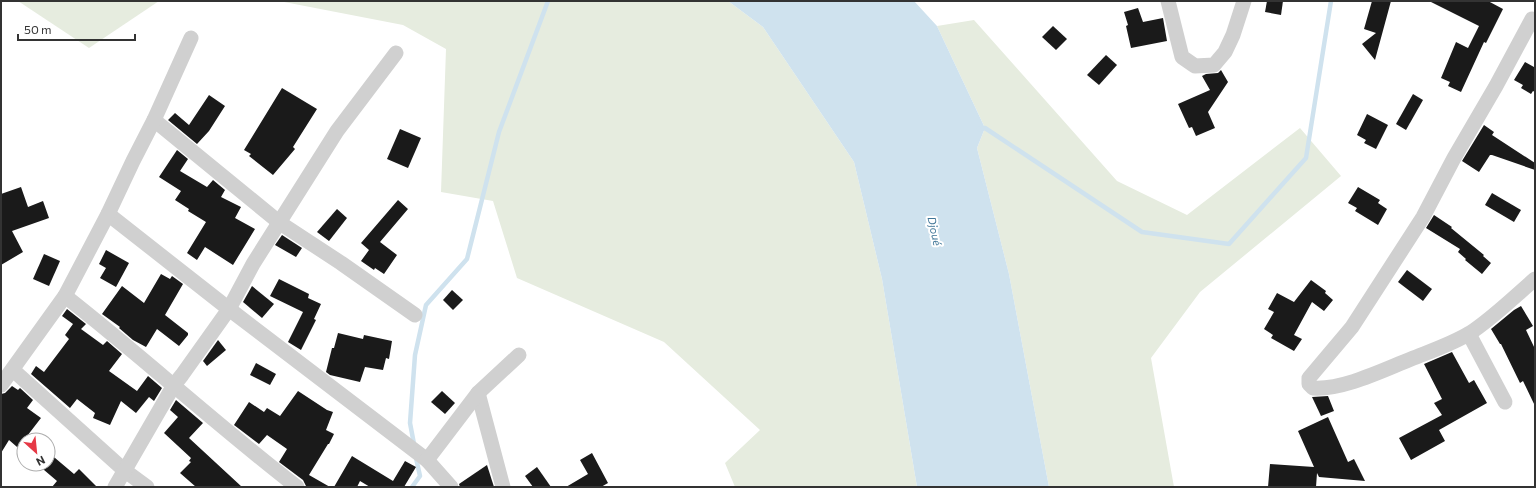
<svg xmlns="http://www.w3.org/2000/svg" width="1536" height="488" font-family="Commissioner,sans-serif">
	<rect width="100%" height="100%" fill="#fff"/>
	<g fill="#e6ecdf">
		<polygon points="18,1 159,1 89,48"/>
		<polygon points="279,1 728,1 763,27 854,162 882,279 917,487 735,487 725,463 760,430 664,342 517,278 493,201 441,192 446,49 403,25"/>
		<polygon points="974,20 1117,181 1187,215 1300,128 1341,176 1200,292 1151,358 1174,487 1049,487 1009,274 977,148 985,128 937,26"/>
	</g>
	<polygon fill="#cfe2ee" points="728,1 914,1 937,26 985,128 977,148 1009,274 1049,487 917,487 882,279 854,162 763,27"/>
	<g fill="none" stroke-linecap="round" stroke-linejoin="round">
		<g stroke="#cfe2ee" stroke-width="4.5">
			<polyline points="979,129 985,128 1142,232 1229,244 1306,158 1331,1"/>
			<polyline points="414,444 410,423 415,355 426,305 467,259 499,132 548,1"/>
			<polyline points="412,487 420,476 416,458"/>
		</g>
	</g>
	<g fill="#1a1a1a">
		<polygon points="1267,1 1283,1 1281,15 1265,12"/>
		<polygon points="1372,1 1391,1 1375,60 1362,44 1376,33 1364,29"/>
		<polygon points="1429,1 1488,1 1503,9 1486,43 1484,42 1461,92 1448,86 1450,82 1441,78 1456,42 1468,48 1479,26"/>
		<polygon points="1138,8 1143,22 1163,18 1167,41 1131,48 1126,26 1128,25 1124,12"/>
		<polygon points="1053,26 1067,39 1056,50 1042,37"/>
		<polygon points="1106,55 1117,65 1099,85 1087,75"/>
		<polygon points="1525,62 1534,67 1535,65 1535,92 1533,91 1531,94 1521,88 1523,85 1514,80"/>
		<polygon points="1221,70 1228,82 1208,112 1215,128 1196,136 1192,127 1189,128 1178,104 1210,90 1202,76 1206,74 1218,73"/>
		<polygon points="282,88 317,109 293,147 295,149 273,175 249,156 251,154 244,150"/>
		<polygon points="1413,94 1423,100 1406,130 1396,124"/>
		<polygon points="209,95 225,106 209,131 197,144 168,120 175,113 189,125"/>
		<polygon points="1367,114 1388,125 1376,149 1364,143 1366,140 1357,135"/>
		<polygon points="1484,125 1494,132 1492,135 1535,163 1535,170 1492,155 1490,155 1479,172 1462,161"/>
		<polygon points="400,129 421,138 408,168 387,159"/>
		<polygon points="177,150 188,159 180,171 207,187 213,180 225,190 221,197 241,207 235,218 255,229 233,265 205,247 197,260 187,253 206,222 188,211 189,209 175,200 181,191 159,177"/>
		<polygon points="21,187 28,207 43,201 49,218 12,231 23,252 1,265 1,194"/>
		<polygon points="1358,187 1380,200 1378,203 1387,209 1378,225 1355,211 1357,208 1348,203"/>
		<polygon points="1492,193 1521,210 1514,222 1485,205"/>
		<polygon points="398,200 408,209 380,242 397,255 384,274 375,268 374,270 361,261 369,250 361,243"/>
		<polygon points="337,209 347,218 329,241 317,232"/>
		<polygon points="1434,215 1452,227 1451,228 1484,255 1483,256 1491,263 1482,274 1465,260 1466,259 1458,252 1460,249 1426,228"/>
		<polygon points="282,235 302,248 296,257 275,245"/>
		<polygon points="106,250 129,263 116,287 100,278 106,268 99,264"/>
		<polygon points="44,254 60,261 49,286 33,279"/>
		<polygon points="1407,270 1432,289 1423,301 1398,282"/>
		<polygon points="161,274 170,279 172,276 183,284 165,315 188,333 188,335 179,346 157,329 146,347 133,340 119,328 120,327 102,314 122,286 144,303"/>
		<polygon points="279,279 309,294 308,298 321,304 314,319 316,320 301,350 288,342 303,312 270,296"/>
		<polygon points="1311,280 1326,291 1325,293 1333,300 1324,311 1312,302 1294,335 1302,339 1294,351 1271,338 1273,335 1264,329 1274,312 1268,309 1277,293 1294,302"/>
		<polygon points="252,286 274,304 262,318 243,302"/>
		<polygon points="452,290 463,300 453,310 443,300"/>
		<polygon points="1521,306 1533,326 1526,330 1535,349 1535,406 1523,381 1520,383 1501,344 1500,344 1491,329 1514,310"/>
		<polygon points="67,309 86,324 81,329 103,345 107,341 122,354 109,371 137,391 148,376 162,388 154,401 149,397 136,413 121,401 110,425 93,418 95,413 77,399 70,408 31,374 36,366 44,372 69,339 65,335 73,324 62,316"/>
		<polygon points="338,333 363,339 364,335 392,341 389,359 386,358 383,370 365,367 360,382 330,375 326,372 332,348 334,348"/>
		<polygon points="218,340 226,350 207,366 203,361"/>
		<polygon points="1452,352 1469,383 1474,380 1487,403 1439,430 1445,441 1411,460 1399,438 1442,415 1434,403 1442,399 1424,364"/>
		<polygon points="256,363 276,374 270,385 250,375"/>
		<polygon points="12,386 18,390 20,388 33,400 27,408 41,418 24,440 24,453 9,440 1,453 1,394 5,393"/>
		<polygon points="298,391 327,410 333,412 326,430 334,434 329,444 328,444 309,475 330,487 306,486 303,480 279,462 287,449 267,435 259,444 234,425 249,402 264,412 267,408 280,416"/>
		<polygon points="442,391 455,403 445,414 431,402"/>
		<polygon points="1328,396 1334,411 1321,416 1312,397"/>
		<polygon points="176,400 203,423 189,438 242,487 196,487 180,473 191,462 189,461 191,458 164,433 178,417 170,410"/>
		<polygon points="1328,417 1348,462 1354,459 1365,481 1319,477 1317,473 1316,487 1268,487 1270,464 1314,467 1298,431"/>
		<polygon points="48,452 74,474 79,469 97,487 52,487 57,481 37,464 48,464"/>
		<polygon points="592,453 608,483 601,487 566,487 588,474 580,460"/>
		<polygon points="352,456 393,481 405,461 416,467 404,487 370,487 360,481 357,487 334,487"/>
		<polygon points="487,465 494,487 460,487 459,484"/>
		<polygon points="537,467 551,487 533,487 525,476"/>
	</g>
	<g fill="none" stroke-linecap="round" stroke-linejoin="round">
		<g stroke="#d0d0d0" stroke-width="15">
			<polyline points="1168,1 1182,57 1195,66 1214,65 1225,52 1233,35 1244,1"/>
			<path d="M1532 19 1496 86 1454 158 1423 217 1352 327 1309 378V384L1313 388C1343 390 1383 370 1411 359 1431 351 1452 344 1470 333 1493 318 1514 297 1535 279"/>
			<polyline points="154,120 280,223 341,263 415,315"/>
			<polyline points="108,214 229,309 427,460 451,487"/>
			<path d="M65 296C144 358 218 426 297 487"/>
			<polyline points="1469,334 1505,402"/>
			<polyline points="13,370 124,470 147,487"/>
			<polyline points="1,385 65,296 108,214 133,161 154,120 191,38"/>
			<polyline points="478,393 503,487"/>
			<polyline points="427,460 478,393 519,355"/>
			<polyline points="115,487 174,385 182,375 229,309 253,264 337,131 396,53"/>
		</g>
	</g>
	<g text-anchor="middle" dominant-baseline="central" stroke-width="4" stroke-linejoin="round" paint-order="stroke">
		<g font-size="11" font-style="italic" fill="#3f7597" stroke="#fff">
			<text transform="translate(935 231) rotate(78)">Djoué</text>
		</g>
	</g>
	<rect width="1536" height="488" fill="none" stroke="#333333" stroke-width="4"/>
	<g transform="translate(36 452) rotate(153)"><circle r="19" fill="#ffffff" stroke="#adadad"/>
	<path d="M0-3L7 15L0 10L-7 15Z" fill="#e63946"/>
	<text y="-6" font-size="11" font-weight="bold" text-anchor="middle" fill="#333333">N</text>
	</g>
	<path d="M18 34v6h117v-6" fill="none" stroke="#333333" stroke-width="2"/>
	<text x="24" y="34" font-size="12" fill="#333333" stroke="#ffffff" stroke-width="3" paint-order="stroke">50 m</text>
</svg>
